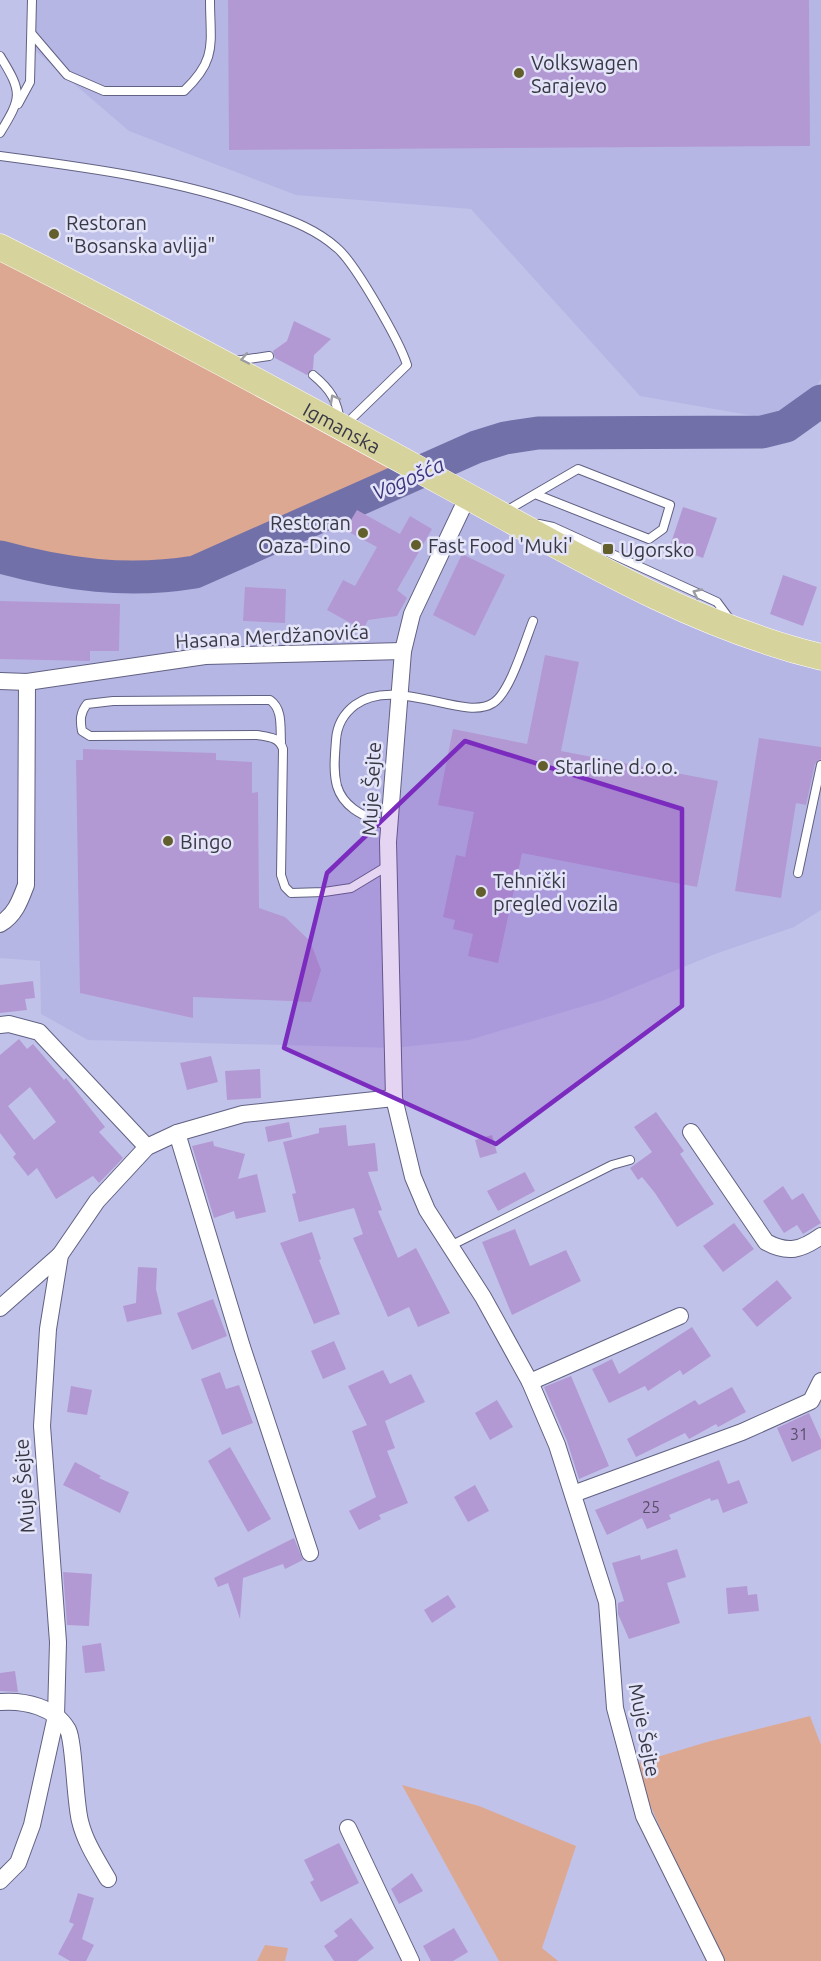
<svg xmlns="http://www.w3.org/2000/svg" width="821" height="1961" font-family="Ubuntu,sans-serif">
	<rect width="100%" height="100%" fill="#c1c2e9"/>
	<g fill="#b6b6e4">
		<polygon points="34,0 821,0 821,379 794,423 640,396 471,209 296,195 129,131 31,47"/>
		<polygon points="420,472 545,540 821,656 821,910 794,927 715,954 604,1000 469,1040 393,1048 88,1040 41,1014 40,961 0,958 0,557 48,571 101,578 157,579 195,572"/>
	</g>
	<g fill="#dca891">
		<path d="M0 247 420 472 195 572C128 583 65 575 0 557Z"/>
		<path d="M810 1716 821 1745V1961H725C692 1896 659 1832 634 1764L707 1742Z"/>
		<polygon points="402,1785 479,1806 576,1846 542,1948 558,1961 499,1961"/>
		<polygon points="265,1945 288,1948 285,1961 257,1961"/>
	</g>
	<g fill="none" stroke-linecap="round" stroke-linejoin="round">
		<path stroke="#7270a9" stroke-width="33" d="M0 557C65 575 128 583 195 572L476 447 505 438 538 433 762 432 786 426 821 401"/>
	</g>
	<g fill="#b399d3" fill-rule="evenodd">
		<polygon points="228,0 809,0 810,146 229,150"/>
		<polygon points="294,321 331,339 314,355 313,369 307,375 275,358 273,351 287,341"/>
		<polygon points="683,507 717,518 703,558 670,546"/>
		<polygon points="357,510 400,534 410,516 432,529 397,590 407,598 397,616 368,620 363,630 327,610 343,580 355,586 377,547 345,530"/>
		<polygon points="462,554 505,575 475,636 433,615"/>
		<polygon points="783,575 817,587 803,626 770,614"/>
		<polygon points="245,587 286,589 285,623 243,621"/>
		<polygon points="0,601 120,604 119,651 90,651 90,661 0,659"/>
		<polygon points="545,655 579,662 561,751 718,781 697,887 522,853 498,963 468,956 473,934 453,929 455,920 443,917 456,855 465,857 474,812 438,805 453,729 527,744"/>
		<polygon points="759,738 821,747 821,759 815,764 806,805 796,803 781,898 735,891"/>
		<polygon points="83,749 216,753 216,760 252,762 252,793 258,792 259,908 285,917 310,941 321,970 311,1002 193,997 193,1018 80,993 76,760 83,760"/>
		<polygon points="33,981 35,998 25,999 27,1010 0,1013 0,985"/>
		<path d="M19 1039 27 1049 33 1044 64 1080 66 1078 105 1127 99 1132 123 1158 99 1183 93 1176 56 1199 37 1168 28 1176 13 1157 16 1154 0 1133V1055ZM30 1087 56 1122 34 1140 8 1106Z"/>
		<polygon points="211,1056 218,1082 187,1090 180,1063"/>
		<polygon points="260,1069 261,1098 227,1100 225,1071"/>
		<polygon points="656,1112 684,1151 680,1154 714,1204 677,1227 655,1193 642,1177 638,1180 630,1168 652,1152 634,1127"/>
		<polygon points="289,1122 292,1137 268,1142 265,1127"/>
		<polygon points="346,1125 348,1146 375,1143 378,1171 368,1172 382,1210 378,1211 398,1258 416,1248 450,1313 418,1327 409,1307 388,1317 353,1238 363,1234 354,1208 299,1222 292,1194 296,1193 283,1142 319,1133 319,1128"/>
		<polygon points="492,1135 497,1153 480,1158 475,1140"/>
		<polygon points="213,1141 214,1146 245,1154 238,1179 257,1174 266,1212 236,1219 234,1211 214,1218 192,1146"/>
		<polygon points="525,1172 535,1191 498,1211 487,1191"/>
		<polygon points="783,1186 792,1200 803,1193 821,1223 803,1234 797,1225 784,1233 763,1201"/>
		<polygon points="734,1223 754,1249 723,1272 703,1246"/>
		<polygon points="515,1229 530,1266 566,1250 581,1281 512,1315 482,1242"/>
		<polygon points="312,1232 321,1259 319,1260 340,1314 314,1324 280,1243"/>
		<polygon points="138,1267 157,1268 156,1289 162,1314 127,1322 123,1306 136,1303"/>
		<polygon points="777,1280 792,1298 757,1327 742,1309"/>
		<polygon points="213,1299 227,1336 192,1350 177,1313"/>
		<polygon points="692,1327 711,1356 683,1375 680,1370 648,1391 645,1386 609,1403 592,1369 612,1359 619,1374"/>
		<polygon points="334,1341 346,1369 323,1379 311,1351"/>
		<polygon points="383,1370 390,1384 411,1374 425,1402 385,1421 395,1448 387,1451 408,1503 379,1515 381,1519 359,1530 349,1511 376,1497 352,1431 367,1425 348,1386"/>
		<polygon points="220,1372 226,1389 239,1385 253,1423 222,1435 201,1379"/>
		<polygon points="571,1376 609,1466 579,1479 567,1441 544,1387"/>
		<polygon points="71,1386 92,1390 87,1415 67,1412"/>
		<polygon points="732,1387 746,1412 718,1427 716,1424 689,1439 685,1433 636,1457 627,1439 695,1400 699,1405"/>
		<polygon points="497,1400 513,1427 490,1440 475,1413"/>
		<polygon points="809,1413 821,1440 821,1449 792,1462 777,1428"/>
		<polygon points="230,1447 271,1519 248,1532 208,1461"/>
		<polygon points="719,1460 728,1484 739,1480 748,1503 723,1513 718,1499 711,1501 710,1498 669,1515 671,1519 647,1529 642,1518 607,1535 595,1510"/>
		<polygon points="75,1462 101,1476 99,1478 129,1492 120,1513 63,1485"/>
		<polygon points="475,1485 489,1511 468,1522 454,1497"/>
		<polygon points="294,1538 303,1560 285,1569 283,1564 243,1578 240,1619 228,1583 218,1587 214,1578"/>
		<polygon points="677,1549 686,1577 667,1583 680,1623 629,1639 618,1614 618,1603 624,1601 612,1563 640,1555 641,1560"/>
		<polygon points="63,1572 92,1574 89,1626 67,1625"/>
		<polygon points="747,1586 748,1595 757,1594 759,1611 728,1614 726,1588"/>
		<polygon points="448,1595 456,1607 432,1623 424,1610"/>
		<polygon points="101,1643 105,1671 85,1673 82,1646"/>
		<polygon points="15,1671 18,1692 0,1691 0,1673"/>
		<polygon points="339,1843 359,1883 321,1902 310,1882 314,1880 304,1860"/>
		<polygon points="412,1873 423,1891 399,1904 391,1889"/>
		<polygon points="78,1893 94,1898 82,1939 94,1945 86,1961 70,1961 58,1954 74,1924 69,1922"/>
		<polygon points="351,1918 374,1948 357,1961 334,1961 324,1946 338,1936 334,1931"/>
		<polygon points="454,1928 468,1952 453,1961 431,1961 423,1946"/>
	</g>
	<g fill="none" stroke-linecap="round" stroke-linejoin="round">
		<g stroke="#616183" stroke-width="10">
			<g id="lane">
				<path d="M32 34 67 75 104 91H184C218 59 210 43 210 0"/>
				<path d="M0 56C23 93 22 97 0 133"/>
				<polyline points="18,104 30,82 32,0"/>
				<path d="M0 156C91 168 182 180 268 212 293 221 317 230 337 248 355 263 400 342 407 365L346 424"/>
				<polyline points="235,361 269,356"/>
				<path d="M313 375C330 389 338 401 340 423"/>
				<polyline points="506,511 535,494 649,539 663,529 670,505 578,469 535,494"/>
				<polyline points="539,524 553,527 717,602 731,621"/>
				<path d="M281 742C280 727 283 709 270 700L113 701 87 704C80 713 80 720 82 731L90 736 257 735C269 737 279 737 283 749L281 875 285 887 291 893 324 892 351 888 389 865"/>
				<path d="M389 827C368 817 344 810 337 786 333 771 335 755 336 740 337 725 343 714 355 705 396 675 464 722 493 703 510 693 525 641 533 621"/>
				<polyline points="798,873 821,765"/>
				<polyline points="450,1246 612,1165 630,1160"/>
			</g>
		</g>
		<g stroke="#616183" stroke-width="18">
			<g id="street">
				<polyline points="468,496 412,614 403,651 388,842 394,1098 413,1177 427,1210 483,1297 530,1382 557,1445 607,1602 615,1708 644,1816 716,1961"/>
				<polyline points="0,681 27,682 205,656 403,651"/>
				<path d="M0 924C15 915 20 901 26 885L27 682"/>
				<polyline points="0,1025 9,1024 39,1032 147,1147"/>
				<path d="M691 1132 766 1242C788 1254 801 1250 821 1236"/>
				<polyline points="177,1133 242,1347 310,1553"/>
				<polyline points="0,1308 60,1255"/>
				<polyline points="530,1382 680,1316"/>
				<polyline points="573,1494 742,1432 811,1401 821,1381"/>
				<path d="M0 1702C25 1700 55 1707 68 1730 74 1742 75 1802 80 1821 85 1842 97 1860 108 1879"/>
				<polyline points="348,1828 411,1961"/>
				<polyline points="0,1881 18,1863 32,1825 56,1716 58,1642 42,1426 48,1329 60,1255 97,1201 147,1147 177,1133 243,1114 394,1098"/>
			</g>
		</g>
		<g stroke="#fff" stroke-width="27">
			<g id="primary">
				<path id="s1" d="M0 247C151 323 300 404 449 486 568 551 687 624 821 657"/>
			</g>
		</g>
		<use href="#lane" stroke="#fff" stroke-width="8"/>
		<use href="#street" stroke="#fff" stroke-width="16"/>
		<use href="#primary" stroke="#d7d39c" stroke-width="26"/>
	</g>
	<defs><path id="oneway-chevron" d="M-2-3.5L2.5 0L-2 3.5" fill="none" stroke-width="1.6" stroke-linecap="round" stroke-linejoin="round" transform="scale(1.5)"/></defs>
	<g stroke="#9c9ca3">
		<use href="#oneway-chevron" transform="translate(245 359) rotate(168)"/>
		<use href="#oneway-chevron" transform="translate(334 399) rotate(-119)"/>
		<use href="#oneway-chevron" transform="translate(697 593) rotate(-155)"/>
	</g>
	<path fill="#7b2cbf" fill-opacity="0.2" stroke="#7b2cbf" stroke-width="4.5" stroke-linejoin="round" d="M465 741 682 809V1006L496 1144 284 1048 327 873Z"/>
	<g fill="#635f2c" stroke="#e4e4f9" stroke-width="2">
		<circle cx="519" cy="73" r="6"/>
		<circle cx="54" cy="234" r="6"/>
		<circle cx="363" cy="533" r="6"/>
		<circle cx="416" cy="545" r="6"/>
		<rect x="602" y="543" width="12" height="12" rx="3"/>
		<circle cx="543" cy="766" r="6"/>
		<circle cx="168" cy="841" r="6"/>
		<circle cx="481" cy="892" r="6"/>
	</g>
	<g text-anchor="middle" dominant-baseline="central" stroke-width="5" stroke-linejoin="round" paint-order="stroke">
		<g font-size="16" fill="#57506a">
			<text x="799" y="1434">31</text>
			<text x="651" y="1507">25</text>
		</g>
		<g font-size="20" fill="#383847" stroke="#e4e4f9" text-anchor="start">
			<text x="531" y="62">Volkswagen<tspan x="531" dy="23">Sarajevo</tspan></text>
			<text x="66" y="222">Restoran<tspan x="66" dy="23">"Bosanska avlija"</tspan></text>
			<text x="351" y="522" text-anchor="end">Restoran<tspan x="351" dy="23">Oaza-Dino</tspan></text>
			<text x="428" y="545">Fast Food 'Muki'</text>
			<text x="620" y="549">Ugorsko</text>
			<text x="555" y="766">Starline d.o.o.</text>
			<text x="180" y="841">Bingo</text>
			<text x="493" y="880">Tehnički<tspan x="493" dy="23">pregled vozila</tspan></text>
		</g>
		<g font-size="20" fill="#383847" stroke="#e4e4f9">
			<text stroke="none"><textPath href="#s1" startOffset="387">Igmanska</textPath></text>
			<text transform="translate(272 636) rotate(-3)">Hasana Merdžanovića</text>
			<text transform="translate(371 789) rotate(-87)">Muje Šejte</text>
			<text transform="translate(24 1486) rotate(-94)">Muje Šejte</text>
			<text transform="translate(645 1730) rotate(79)">Muje Šejte</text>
		</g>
		<g font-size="21" font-style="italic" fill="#3d357c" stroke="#e4e4f9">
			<text transform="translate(408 478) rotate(-24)">Vogošća</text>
		</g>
	</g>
</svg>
